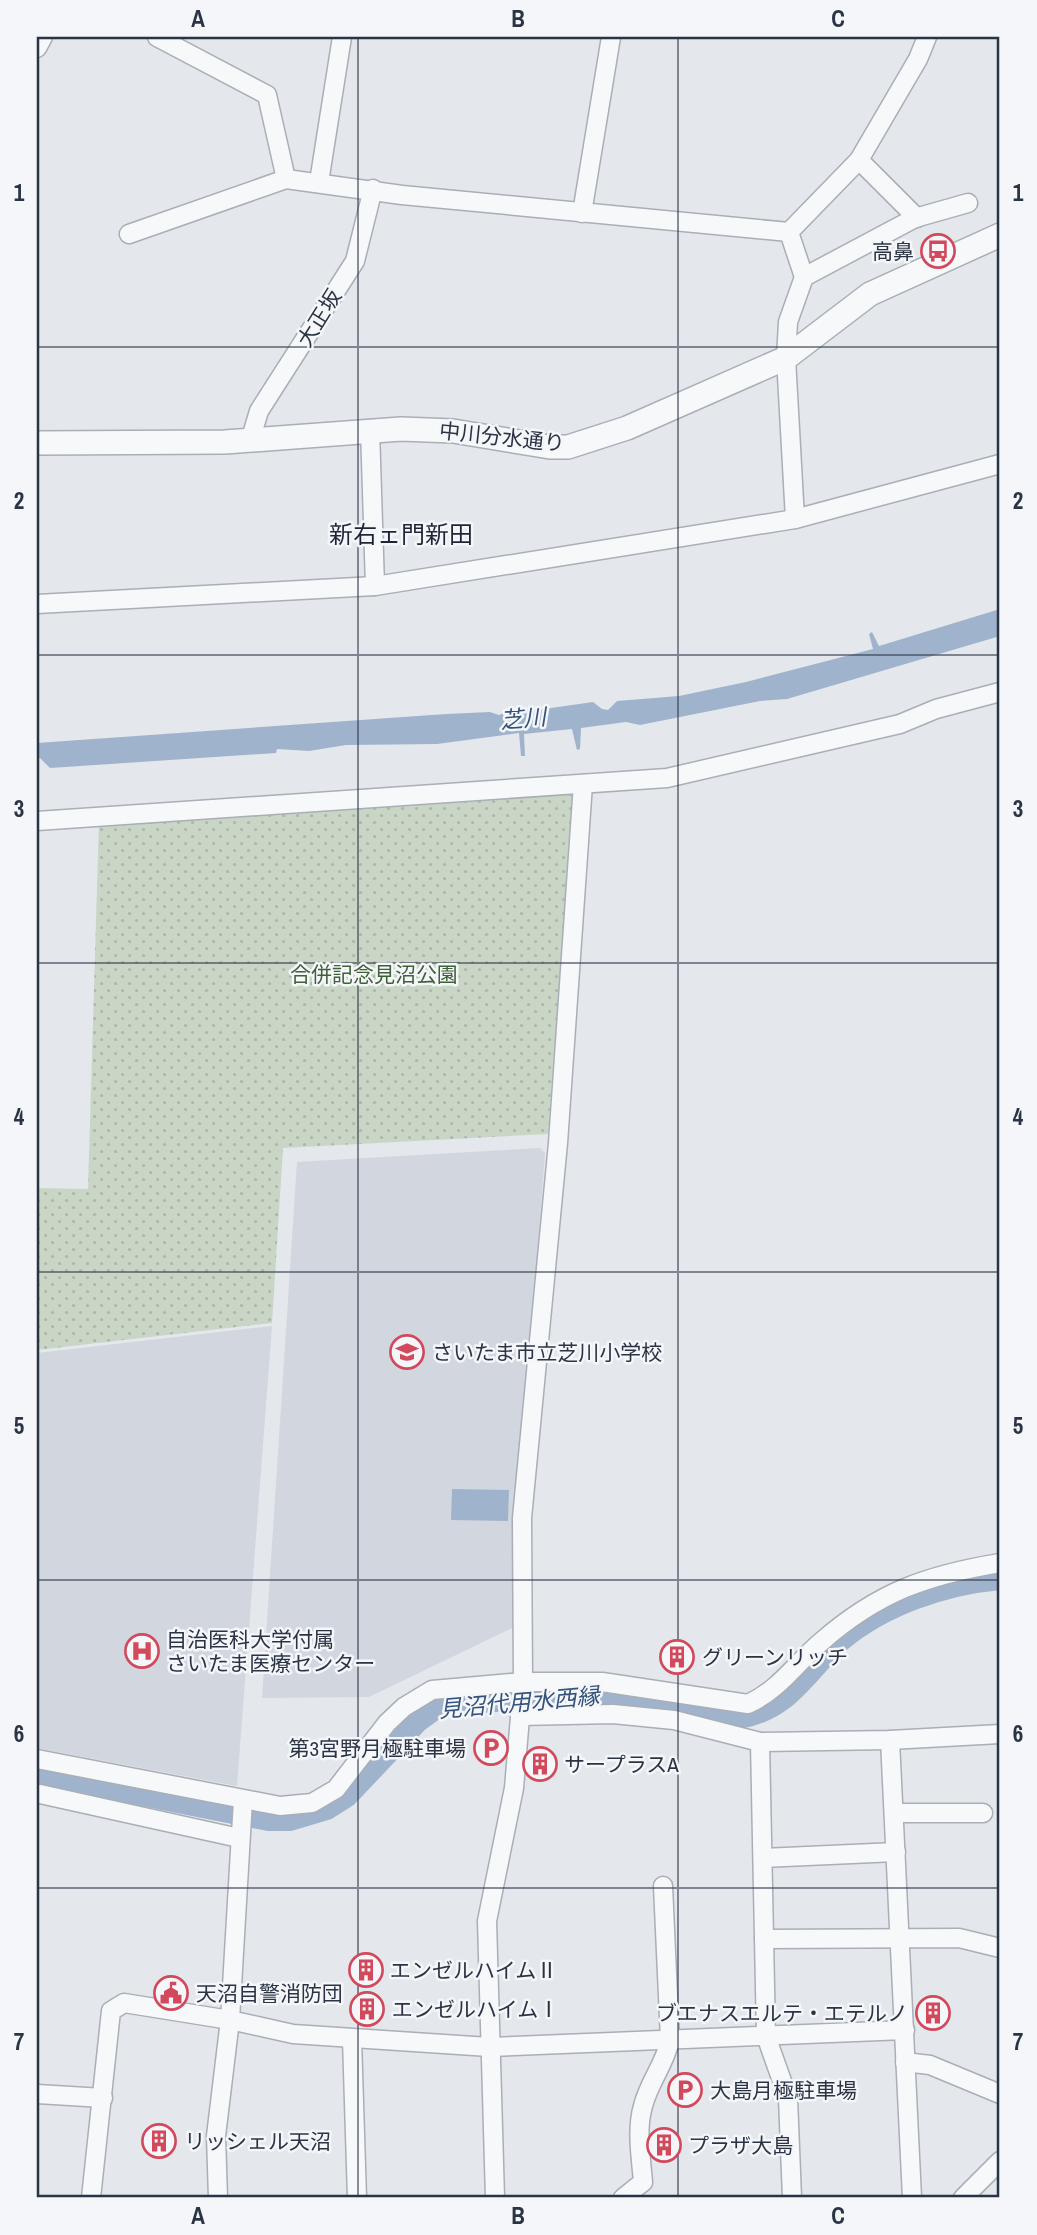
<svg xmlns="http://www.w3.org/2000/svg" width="1037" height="2235" font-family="'Archivo Narrow','Noto Sans JP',sans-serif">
	<defs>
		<pattern id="park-dots" width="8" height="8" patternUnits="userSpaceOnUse" patternTransform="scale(1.75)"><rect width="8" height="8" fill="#c9d6c5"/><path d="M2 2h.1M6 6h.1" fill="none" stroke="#adb8ab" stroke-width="1.8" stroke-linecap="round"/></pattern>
	</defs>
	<rect width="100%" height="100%" fill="#e4e7ec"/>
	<g fill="#d2d6de">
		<polygon points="540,1148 545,1153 515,1543 514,1627 369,1697 262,1698 297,1162"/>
		<polygon points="272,1326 237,1786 37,1748 37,1353"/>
	</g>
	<polygon fill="url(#park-dots)" points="574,792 548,1134 283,1148 272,1323 37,1350 37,1188 88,1189 99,821"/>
	<g fill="#9fb4cc">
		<polygon points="1000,609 1000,636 787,699 760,701 640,725 626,722 581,728 580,749 577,750 572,729 524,734 525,756 521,756 519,733 437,744 346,745 309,751 277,749 276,753 50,768 40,758 37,759 37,743 446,714 490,712 499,715 510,710 516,713 593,702 602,709 608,710 617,701 679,696 746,682 873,649 869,634 872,632 879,646"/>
		<polygon points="452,1489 509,1490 508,1521 451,1520"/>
	</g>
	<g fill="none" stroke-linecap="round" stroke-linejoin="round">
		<path stroke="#9fb4cc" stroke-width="28" d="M37 1771 269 1817H289L326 1806 345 1794 416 1719 434 1706 454 1701 576 1692 620 1694 739 1715C789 1706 803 1670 838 1639 882 1602 944 1581 1000 1576"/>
		<g stroke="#a9aeb7" stroke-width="21">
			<g id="minor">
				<polyline points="157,37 267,95 286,179 402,195 789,232"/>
				<polyline points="37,48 43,37"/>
				<polyline points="859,160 917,218"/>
				<polyline points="319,182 342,37"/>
				<polyline points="582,213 611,37"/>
				<polyline points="129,234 286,179"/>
				<polyline points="804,277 915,218 968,203"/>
				<polyline points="370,429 375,586"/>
				<polyline points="250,441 259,411 355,261 373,189"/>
				<polyline points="795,519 786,358 788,322 804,277 789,232 859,160 918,59 927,37"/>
				<polyline points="37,604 375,586 795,519 1000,464"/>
				<polyline points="37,821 667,778 900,724 936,709 1000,692"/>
				<polyline points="520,1716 613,1714 674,1720 760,1742 890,1740 1000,1734"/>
				<polyline points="890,1740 912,2198"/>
				<polyline points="760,1742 766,2036 788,2098 792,2198"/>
				<path d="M37 1759 280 1806 312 1803 336 1789 387 1723 404 1707 432 1690 523 1682H602L748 1704C779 1690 796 1663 821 1642 878 1592 927 1575 1000 1563"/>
				<polyline points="40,1794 239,1838"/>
				<polyline points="894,1813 983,1813"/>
				<polyline points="763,1858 896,1852"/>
				<polyline points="764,1939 959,1938 1000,1948"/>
				<polyline points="352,2039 357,2198"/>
				<polyline points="905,2062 930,2065 1000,2094"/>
				<polyline points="37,2094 103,2098"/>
				<polyline points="91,2198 111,2011 124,2003 230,2020 293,2034 489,2047 905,2030"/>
				<polyline points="218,2198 216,2136 230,2020 243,1800"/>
				<polyline points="495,2198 487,1921 514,1788 523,1682 522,1518 558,1143 583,784"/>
				<path d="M623 2198 643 2182C641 2157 636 2130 643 2106 649 2082 665 2064 670 2040L663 1886"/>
				<polyline points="963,2198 1000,2161"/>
			</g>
		</g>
		<g stroke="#a9aeb7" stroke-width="26">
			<polyline id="tertiary" points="37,443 225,442 401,429 453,431 550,447 568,447 627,428 786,358 870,294 1000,235"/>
		</g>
		<use href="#minor" stroke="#f7f8fa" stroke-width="18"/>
		<use href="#tertiary" stroke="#f7f8fa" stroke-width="23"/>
	</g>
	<path fill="none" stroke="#2b3445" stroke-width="2" stroke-opacity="0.55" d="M358 37V2198M678 37V2198M37 347H1000M37 655H1000M37 963H1000M37 1272H1000M37 1580H1000M37 1888H1000"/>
	<defs>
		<g id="bus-ring" transform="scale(1.75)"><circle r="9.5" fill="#f4f6f9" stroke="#d1495b" stroke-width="1.5"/><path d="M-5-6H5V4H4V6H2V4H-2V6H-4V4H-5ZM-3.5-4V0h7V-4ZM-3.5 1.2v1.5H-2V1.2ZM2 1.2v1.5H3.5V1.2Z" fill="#d1495b"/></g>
		<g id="school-ring" transform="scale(1.75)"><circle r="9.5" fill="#f4f6f9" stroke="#d1495b" stroke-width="1.5"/><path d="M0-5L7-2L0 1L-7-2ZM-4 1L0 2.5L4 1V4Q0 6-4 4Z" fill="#d1495b"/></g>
		<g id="hospital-ring" transform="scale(1.75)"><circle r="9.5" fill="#f4f6f9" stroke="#d1495b" stroke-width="1.5"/><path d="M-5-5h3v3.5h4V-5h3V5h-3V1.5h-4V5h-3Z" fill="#d1495b"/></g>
		<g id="building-ring" transform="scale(1.75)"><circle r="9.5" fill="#f4f6f9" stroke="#d1495b" stroke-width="1.5"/><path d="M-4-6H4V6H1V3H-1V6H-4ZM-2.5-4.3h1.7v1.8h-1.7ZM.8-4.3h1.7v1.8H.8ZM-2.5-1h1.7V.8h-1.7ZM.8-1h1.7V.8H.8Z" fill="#d1495b"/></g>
		<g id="parking-ring" transform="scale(1.75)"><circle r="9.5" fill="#f4f6f9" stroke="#d1495b" stroke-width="1.5"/><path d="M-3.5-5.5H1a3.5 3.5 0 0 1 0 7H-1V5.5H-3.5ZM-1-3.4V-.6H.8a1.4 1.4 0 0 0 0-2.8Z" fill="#d1495b"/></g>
		<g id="civic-ring" transform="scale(1.75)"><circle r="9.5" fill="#f4f6f9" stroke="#d1495b" stroke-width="1.5"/><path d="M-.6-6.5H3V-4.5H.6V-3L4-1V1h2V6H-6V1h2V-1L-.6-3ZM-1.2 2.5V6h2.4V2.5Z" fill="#d1495b"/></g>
	</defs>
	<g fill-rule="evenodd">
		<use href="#bus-ring" x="938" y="251"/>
		<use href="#school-ring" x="407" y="1352"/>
		<use href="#hospital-ring" x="142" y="1651"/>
		<use href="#building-ring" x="677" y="1657"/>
		<use href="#parking-ring" x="491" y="1748"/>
		<use href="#building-ring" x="540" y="1764"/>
		<use href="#building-ring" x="366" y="1970"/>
		<use href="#civic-ring" x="171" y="1993"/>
		<use href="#building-ring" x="367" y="2009"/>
		<use href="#building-ring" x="933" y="2013"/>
		<use href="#parking-ring" x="685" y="2090"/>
		<use href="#building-ring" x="159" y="2141"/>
		<use href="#building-ring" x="664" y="2145"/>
	</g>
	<g text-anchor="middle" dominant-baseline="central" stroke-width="5" stroke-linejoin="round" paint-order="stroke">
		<g font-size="21" fill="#2b3445" stroke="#f4f6f9" text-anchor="start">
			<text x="914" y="251" text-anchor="end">高鼻</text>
			<text x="432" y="1352">さいたま市立芝川小学校</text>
			<text x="166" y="1639">自治医科大学付属<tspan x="166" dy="24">さいたま医療センター</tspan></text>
			<text x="702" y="1657">グリーンリッチ</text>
			<text x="466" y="1748" text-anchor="end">第3宮野月極駐車場</text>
			<text x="564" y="1764">サープラスA</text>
			<text x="390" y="1970">エンゼルハイムⅡ</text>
			<text x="196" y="1993">天沼自警消防団</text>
			<text x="392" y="2009">エンゼルハイムⅠ</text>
			<text x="908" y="2013" text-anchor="end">ブエナスエルテ・エテルノ</text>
			<text x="710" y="2090">大島月極駐車場</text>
			<text x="184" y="2141">リッシェル天沼</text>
			<text x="688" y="2145">プラザ大島</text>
		</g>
		<g font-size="21" fill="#2b3445" stroke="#f4f6f9">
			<text transform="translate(319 318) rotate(-58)">大正坂</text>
			<text transform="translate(502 437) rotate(6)">中川分水通り</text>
		</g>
		<g font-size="21" fill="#3f6138" stroke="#f4f6f9">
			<text x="374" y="974">合併記念見沼公園</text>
		</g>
		<g font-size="23" font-style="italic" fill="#34527a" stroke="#f4f6f9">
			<text transform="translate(523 718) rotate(-5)">芝川</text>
			<text transform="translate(519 1702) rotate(-5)">見沼代用水西縁</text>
		</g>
		<g font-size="24" fill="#1d2536" stroke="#f4f6f9">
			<text x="401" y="534">新右ェ門新田</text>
		</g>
	</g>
	<rect width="1037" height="2235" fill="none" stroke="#f4f6f9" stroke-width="77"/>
	<rect x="38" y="38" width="960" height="2158" fill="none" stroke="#2b3445" stroke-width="2.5"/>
	<g font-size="23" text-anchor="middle" font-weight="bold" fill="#2b3445">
		<text x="198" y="27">A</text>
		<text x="518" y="27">B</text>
		<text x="838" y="27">C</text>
		<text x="19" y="201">1</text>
		<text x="1018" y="201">1</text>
		<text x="19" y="509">2</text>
		<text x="1018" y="509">2</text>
		<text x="19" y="817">3</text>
		<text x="1018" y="817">3</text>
		<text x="19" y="1125">4</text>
		<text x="1018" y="1125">4</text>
		<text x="19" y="1434">5</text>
		<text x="1018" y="1434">5</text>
		<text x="19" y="1742">6</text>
		<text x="1018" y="1742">6</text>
		<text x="19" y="2050">7</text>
		<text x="1018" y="2050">7</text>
		<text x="198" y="2224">A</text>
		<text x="518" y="2224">B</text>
		<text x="838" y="2224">C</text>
	</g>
</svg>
